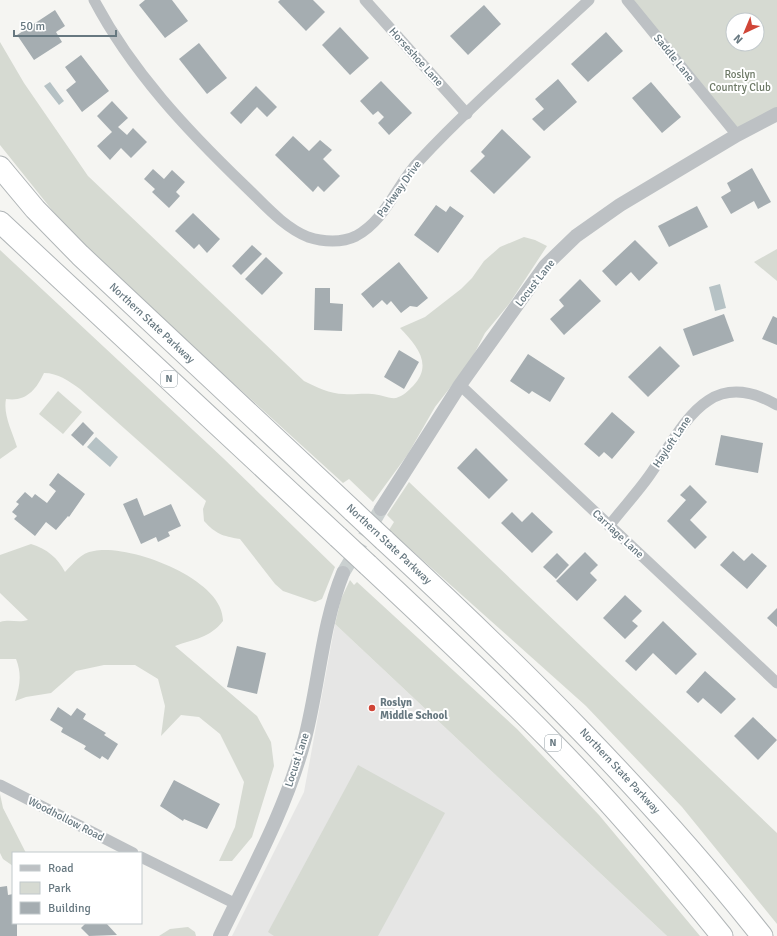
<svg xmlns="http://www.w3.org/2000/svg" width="777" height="936" font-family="Signika,sans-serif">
	<rect width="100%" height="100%" fill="#f5f5f2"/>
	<polygon fill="#e6e6e5" points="335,624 667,936 232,936 304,792"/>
	<g fill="#d6dad2" fill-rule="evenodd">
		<path d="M629 0H777V114L737 135ZM733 20H757V44H733Z"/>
		<path d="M0 42 24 83 88 176 304 381C316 387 330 394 344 394 353 395 362 393 372 394 379 394 389 399 396 398 403 396 408 391 413 386 434 364 416 345 400 328L425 317 461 289 472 278 484 261 500 247 524 237 535 240 547 246 509 304 485 333 470 362 435 407 408 454 373 502 349 479 343 483 76 240 0 145Z"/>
		<polygon points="777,249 777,281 754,262"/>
		<path d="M0 250 223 458 335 567 322 599 315 602 283 591 275 584 240 539C222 536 216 534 204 521L203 509 206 501 80 389C69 381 58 373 44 373 36 390 26 402 6 399 3 415 12 431 17 447L0 459Z"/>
		<polygon points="58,391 82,412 63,434 39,414"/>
		<polygon points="409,482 777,833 777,924 682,807 586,706 389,530 394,522 387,515"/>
		<path d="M31 544C47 549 58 558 65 572 74 563 80 553 94 551 130 544 224 579 223 621 210 638 194 639 175 646L257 716 271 742 274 766 252 837 232 861H219L235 827 244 782 220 734 199 717 181 715 161 736 165 706 158 679 135 665H104L76 671 51 693 26 697 15 701C20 686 22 674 16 659H0V622C10 619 18 623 28 620L0 593V555Z"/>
		<polygon points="350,580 354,585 357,582 517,729 599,815 700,936 667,936 335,624 341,599"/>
		<polygon points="358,765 445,813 378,936 274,936 268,932"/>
		<polygon points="0,794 3,808 26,853 13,853 13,866 3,859 0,853"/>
		<polygon points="188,927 195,932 196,936 159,936 170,929"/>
	</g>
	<g fill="#b6c2c5">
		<polygon points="50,82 64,101 59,105 44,86"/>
		<polygon points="720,284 726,308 715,311 709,287"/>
		<polygon points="96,437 118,457 110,467 87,447"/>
	</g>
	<g fill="#a5adb1">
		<polygon points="145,0 172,0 188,21 165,38 139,5"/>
		<polygon points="280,0 313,0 325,12 306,31 278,2"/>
		<polygon points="484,5 501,24 468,55 450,36"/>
		<polygon points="55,10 65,26 56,32 62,42 34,60 17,35"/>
		<polygon points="340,27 369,58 350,75 322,45"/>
		<polygon points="606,32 623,51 588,82 571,64"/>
		<polygon points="199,43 227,78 207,94 179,59"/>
		<polygon points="81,55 109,91 82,112 66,90 76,82 65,67"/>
		<polygon points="558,79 577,102 544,131 532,119 544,109 535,99"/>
		<polygon points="381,81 412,113 389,135 378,123 384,117 378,111 373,115 360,101"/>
		<polygon points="651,82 681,117 662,133 632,98"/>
		<polygon points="256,86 277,107 267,117 257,107 241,124 230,113"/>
		<polygon points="112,101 128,118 118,127 127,135 133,128 147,142 131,158 121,148 110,160 97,146 112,132 97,116"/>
		<polygon points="502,129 531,157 494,194 470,171 485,156 481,152"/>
		<polygon points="293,136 309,151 320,140 332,150 323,159 340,176 324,192 318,186 313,192 275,155"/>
		<polygon points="752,168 771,202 758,209 754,201 731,214 721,197 731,191 727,183"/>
		<polygon points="153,169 164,179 172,170 185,182 176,192 180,196 169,208 152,192 155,189 144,179"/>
		<polygon points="436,205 446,212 450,206 464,216 438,253 414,235"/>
		<polygon points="697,206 708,227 669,247 658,226"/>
		<polygon points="193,213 220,239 207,253 199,244 194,249 175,231"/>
		<polygon points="635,240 658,263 639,281 631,272 616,286 602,271"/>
		<polygon points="252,245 262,254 241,275 232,266"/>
		<polygon points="266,257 283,273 262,295 245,279"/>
		<polygon points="399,262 428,298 417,307 410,306 401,313 391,301 387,305 382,300 373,308 361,294"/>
		<polygon points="580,279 601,301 564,335 550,319 564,306 559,300"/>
		<polygon points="315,288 330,288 330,303 343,304 342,331 314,330"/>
		<polygon points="724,314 734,341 693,356 683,329"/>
		<polygon points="773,316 777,318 777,345 762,339"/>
		<polygon points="660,346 680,366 648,397 628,377"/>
		<polygon points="399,350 419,362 404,389 384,377"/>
		<polygon points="528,354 565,378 550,402 532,391 529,394 510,381"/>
		<polygon points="612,412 635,432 612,459 604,452 599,457 584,444"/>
		<polygon points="83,422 94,433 83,446 71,435"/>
		<polygon points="721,435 763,443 758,473 715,465"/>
		<polygon points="476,448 508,480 489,499 457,468"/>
		<polygon points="58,473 85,494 69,517 68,516 56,530 46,522 35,536 14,519 17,516 12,512 19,504 16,502 25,492 32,498 35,494 47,503 56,491 49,485"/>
		<polygon points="690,485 707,502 690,520 707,537 695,549 667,521 686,500 680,495"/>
		<polygon points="137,498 144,516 171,504 181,526 168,532 170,536 158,542 156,537 141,544 123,504"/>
		<polygon points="512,512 522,522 532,512 553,532 532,553 501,523"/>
		<polygon points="733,551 744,561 752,553 767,566 747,589 720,565"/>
		<polygon points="585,552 598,565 590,573 597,580 577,601 556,581"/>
		<polygon points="557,553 569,565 556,579 543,567"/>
		<polygon points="625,595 642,611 632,621 638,626 625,639 603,618"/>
		<polygon points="777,608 777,627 767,618"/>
		<polygon points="663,621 697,654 676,675 653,653 636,671 625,661"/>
		<polygon points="237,646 266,653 257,694 227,687"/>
		<polygon points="705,671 736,699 721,714 703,698 698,703 686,692"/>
		<polygon points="58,707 71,716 77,708 86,714 83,719 106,733 104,735 118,744 108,760 102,756 100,759 84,749 86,746 61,732 63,728 50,720"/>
		<polygon points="753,717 777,740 758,760 734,736"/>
		<polygon points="174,780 220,804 207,829 184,819 183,821 160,806"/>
		<polygon points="7,886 8,895 13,894 13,923 17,923 17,936 0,936 0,887"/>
		<polygon points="86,923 106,923 117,935 89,936 81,928"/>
	</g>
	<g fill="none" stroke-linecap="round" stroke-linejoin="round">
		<polyline stroke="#cad0d0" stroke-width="14" stroke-dasharray="14 7" stroke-linecap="butt" points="343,573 381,509"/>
		<g stroke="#b0b5b7" stroke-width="23">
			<g id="motorway">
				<polyline points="0,167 35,209 80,255 353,511"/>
				<polyline points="0,222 338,537"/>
				<path d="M384 540C518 664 648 792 762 936"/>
				<path d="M368 565C429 622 490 679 549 739 610 801 667 868 722 936"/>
			</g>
		</g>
		<g stroke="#bdc1c4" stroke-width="11">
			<path d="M94 0C132 72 187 130 245 186 264 204 283 227 308 237 323 242 342 243 356 236 386 220 397 184 419 161 472 104 532 53 589 0"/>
			<polyline points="365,0 467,114"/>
			<polyline points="627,0 737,135"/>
			<polyline points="460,385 777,683"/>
			<path d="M609 526C622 509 637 493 649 476 683 428 707 364 777 405"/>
			<polyline points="0,785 133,853"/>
			<polyline points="141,857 236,904"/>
		</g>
		<g stroke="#bdc1c4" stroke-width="14">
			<polyline points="381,509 460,385 545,266 576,236 620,205 737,135 777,114"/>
			<path d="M220 936C251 872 287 807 305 738 319 684 322 625 343 573"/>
		</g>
		<use href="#motorway" stroke="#fff" stroke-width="21"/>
		<g stroke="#b0b5b7" stroke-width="23" stroke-linecap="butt">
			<g id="motorway-bridge">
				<polyline points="353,511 384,540"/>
				<polyline points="338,537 368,565"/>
			</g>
		</g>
		<use href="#motorway-bridge" stroke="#fff" stroke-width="21"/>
	</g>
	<circle fill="#d04537" stroke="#fff" stroke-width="1.5" cx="372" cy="708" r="4"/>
	<g text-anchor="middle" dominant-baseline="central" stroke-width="4" stroke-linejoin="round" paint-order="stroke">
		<g fill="#fff" stroke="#95a0a6" stroke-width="1">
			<rect x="161" y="371" width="16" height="16" rx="3"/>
			<rect x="545" y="735" width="16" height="16" rx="3"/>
		</g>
		<g font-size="10" font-weight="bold" fill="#677880">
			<text x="169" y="379">N</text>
			<text x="553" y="743">N</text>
		</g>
		<g font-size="11" fill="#677880" stroke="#fff">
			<text transform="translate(416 57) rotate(48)">Horseshoe Lane</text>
			<text transform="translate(674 58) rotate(51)">Saddle Lane</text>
			<text transform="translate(399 189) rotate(-54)">Parkway Drive</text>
			<text transform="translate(535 283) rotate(-52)">Locust Lane</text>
			<text transform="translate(152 323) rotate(43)">Northern State Parkway</text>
			<text transform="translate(672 442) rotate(-56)">Hayloft Lane</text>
			<text transform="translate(618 534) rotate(43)">Carriage Lane</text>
			<text transform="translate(389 544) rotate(43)">Northern State Parkway</text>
			<text transform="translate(297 760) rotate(-72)">Locust Lane</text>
			<text transform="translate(620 771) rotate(47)">Northern State Parkway</text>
			<text transform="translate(66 819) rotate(27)">Woodhollow Road</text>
		</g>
		<g font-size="11" fill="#6c7865" stroke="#fff">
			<text x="740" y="74">Roslyn<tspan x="740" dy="13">Country Club</tspan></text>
		</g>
		<g font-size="11" font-weight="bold" fill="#677880" stroke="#fff" text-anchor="start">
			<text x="380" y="702">Roslyn<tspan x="380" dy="13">Middle School</tspan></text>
		</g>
	</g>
	<rect x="12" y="852" width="130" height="72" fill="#ffffff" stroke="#c2c9cc"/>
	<rect x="20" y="865" width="20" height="6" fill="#bdc1c4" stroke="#c2c9cc"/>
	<text x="48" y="872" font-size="12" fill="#677880">Road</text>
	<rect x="20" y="882" width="20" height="12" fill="#d6dad2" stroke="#c2c9cc"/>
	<text x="48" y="892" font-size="12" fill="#677880">Park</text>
	<rect x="20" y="902" width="20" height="12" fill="#a5adb1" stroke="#c2c9cc"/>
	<text x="48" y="912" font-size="12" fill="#677880">Building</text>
	<g transform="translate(745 32) rotate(224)"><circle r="19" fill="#ffffff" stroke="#c2c9cc"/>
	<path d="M0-3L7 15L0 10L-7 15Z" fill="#d04537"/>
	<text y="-6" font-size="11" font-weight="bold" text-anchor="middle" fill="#677880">N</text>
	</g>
	<path d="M14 30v6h102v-6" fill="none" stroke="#677880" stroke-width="2"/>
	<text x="20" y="30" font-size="12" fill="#677880" stroke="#ffffff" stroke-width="3" paint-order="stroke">50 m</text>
</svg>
